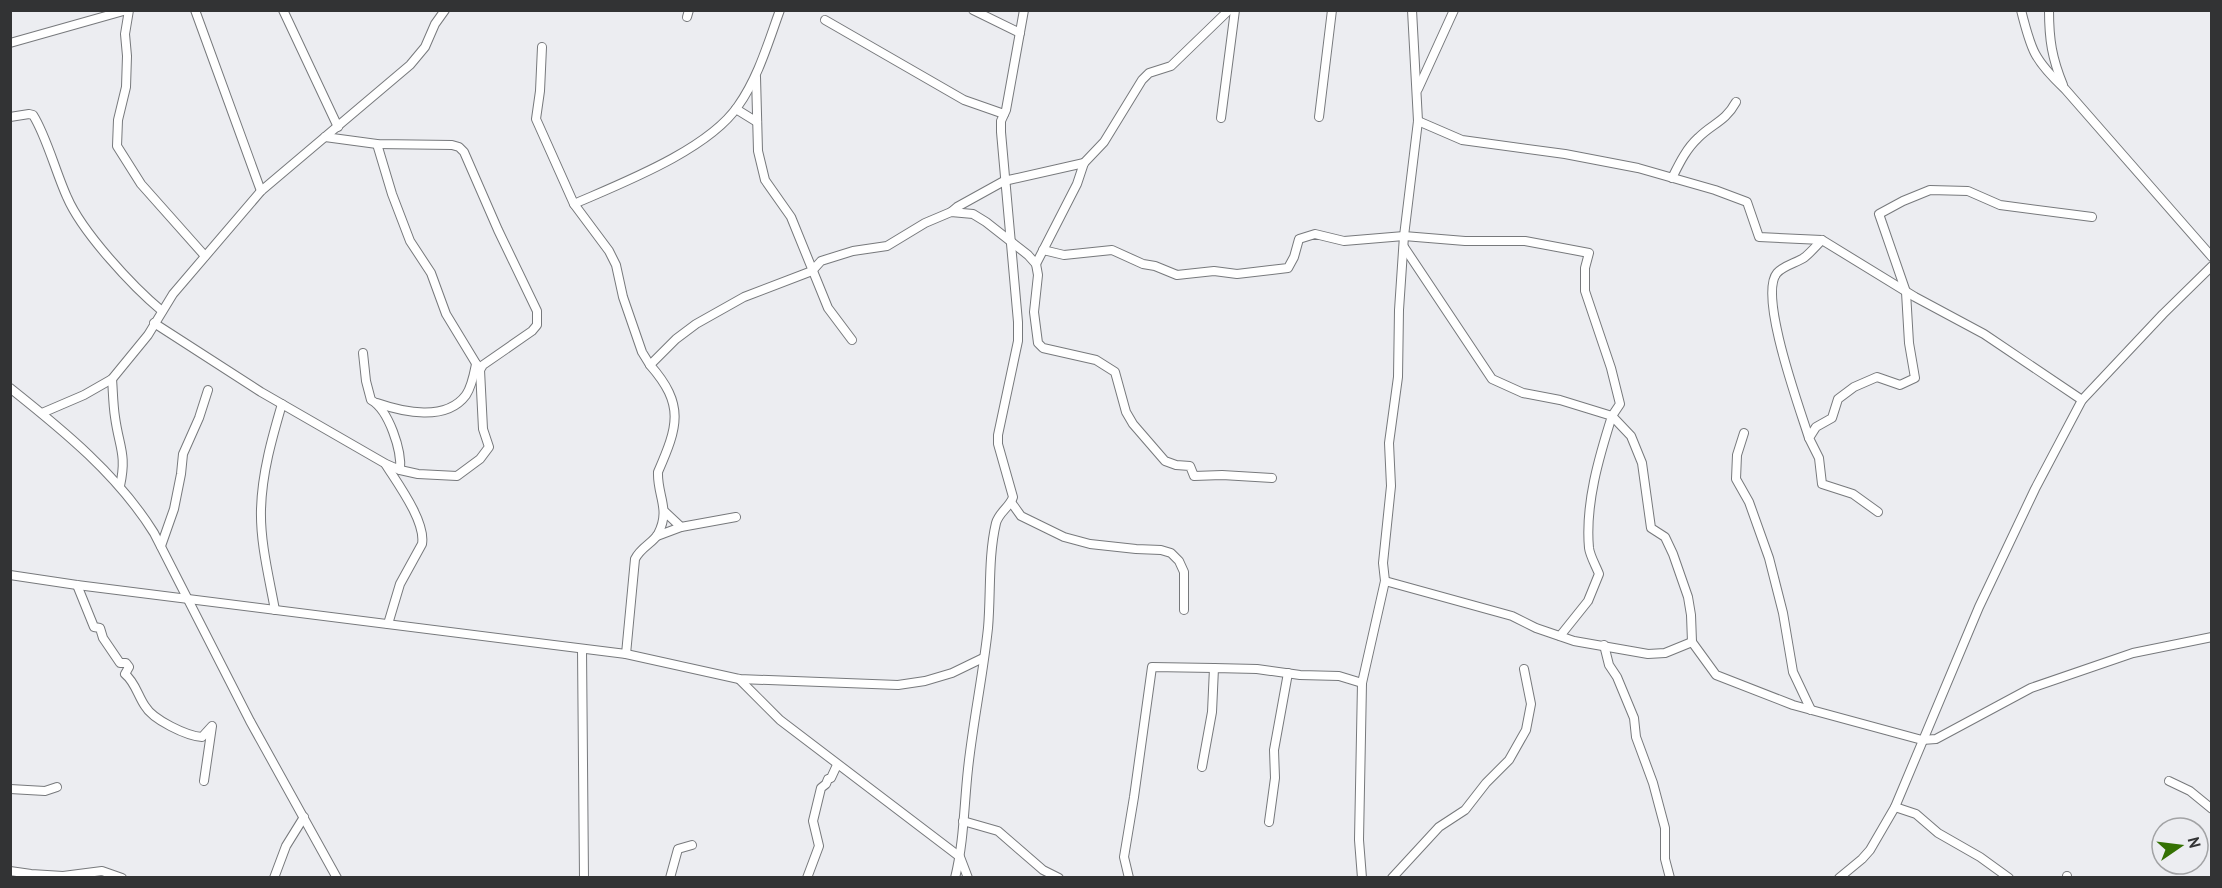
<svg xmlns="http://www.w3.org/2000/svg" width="2222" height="888" font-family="'PT Sans',sans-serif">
	<rect width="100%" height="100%" fill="#ecedf1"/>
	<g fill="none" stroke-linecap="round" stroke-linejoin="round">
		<g stroke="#77797c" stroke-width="10">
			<g id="street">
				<polyline points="129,10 125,34 127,56 126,87 118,120 117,146 141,184 205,256"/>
				<polyline points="195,10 261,191"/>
				<polyline points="283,10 338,127"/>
				<polyline points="973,10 1020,33"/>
				<path d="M2021 10C2031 50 2034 60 2065 89L2212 257"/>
				<path d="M2049 10C2049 40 2052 58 2063 85"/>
				<polyline points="687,17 689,10"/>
				<polyline points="825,20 964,100 1004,114"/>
				<polyline points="10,43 127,10"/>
				<polyline points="542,47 540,91 536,119 574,204 609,251 616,265 623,297 642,352 650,365"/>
				<polyline points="756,77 758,151 765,180 791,217 828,308 852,340"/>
				<polyline points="1418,89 1454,10"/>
				<polyline points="736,109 757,122"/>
				<path d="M10 117 29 114 33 115C46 135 56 173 67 197 82 232 132 286 162 311"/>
				<polyline points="1319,117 1332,10"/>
				<polyline points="1221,118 1235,10"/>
				<polyline points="1418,121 1462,140 1565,154 1638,168 1715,190 1747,202 1759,237 1822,240 1915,297 1984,334 2082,400"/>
				<polyline points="377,144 392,194 410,241 431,273 446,314 480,370"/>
				<path d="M1672 178C1679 164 1686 149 1698 138 1713 123 1725 122 1736 102"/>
				<path d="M574 204C622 183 708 150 738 106 758 78 768 43 780 10"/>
				<polyline points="951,212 957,207 1004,181 1084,163"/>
				<path d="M1404 247 1492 379 1523 393 1560 400 1612 416C1599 457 1585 504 1589 548 1590 556 1596 566 1599 574L1588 601 1560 636"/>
				<polyline points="1043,250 1064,255 1112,250 1143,264 1155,266 1177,275 1214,271 1237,274 1288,268 1294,257 1299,239 1315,234 1344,241 1404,236 1465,241 1525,241 1589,253 1585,268 1585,291 1611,368 1620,404 1612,416 1631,436 1642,463 1651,528 1665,537 1673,554 1688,597 1691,615 1692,642"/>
				<polyline points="1036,264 1077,184 1084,163 1104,142 1142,80 1149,73 1171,66 1229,10"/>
				<polyline points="154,323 261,392 386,464 400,470 418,474 457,476 480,459 489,447 483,429 480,370 483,365 532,331 537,325 537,311 498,230 464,152 459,147 452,145 377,144 325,137"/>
				<path d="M363 353 366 381 371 400C389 410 402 451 400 470"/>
				<path d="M112 379C113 391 113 404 115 417 119 447 127 454 120 486"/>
				<path d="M10 388C64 431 118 475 154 533L250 721 337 878"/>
				<path d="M377 403C403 412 446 422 466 395 472 386 474 374 476 364"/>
				<polyline points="42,413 84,395 112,379 148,335 173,294 261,191 410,65 425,47 435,24 445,10"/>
				<polyline points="1744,433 1737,455 1736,479 1749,502 1769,558 1783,613 1793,672 1811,710"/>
				<path d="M1809 438C1800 409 1758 295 1777 273 1784 265 1797 263 1805 257 1811 252 1816 246 1822 240"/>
				<path d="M386 465C398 484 426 522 422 544L400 584 388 624"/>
				<polyline points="1011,502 1021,516 1064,537 1090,544 1136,549 1161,550 1171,553 1179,561 1184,572 1184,610"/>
				<polyline points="665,512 681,527 736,517"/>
				<polyline points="1878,512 1853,494 1822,484 1819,458 1809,438 1816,427 1832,418 1838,399 1854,387 1877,377 1900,385 1915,378 1909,343 1906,292 1879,214 1903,201 1930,190 1968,191 2000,205 2092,217"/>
				<polyline points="657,536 681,527"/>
				<polyline points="161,546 174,509 181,474 183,454 199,418 208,390"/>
				<polyline points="10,575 77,585 626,654 739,679 898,685 925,681 952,673 983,658"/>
				<polyline points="1385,581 1512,616 1536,628 1574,641 1648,654 1665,653 1692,642 1716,675 1793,705 1922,740 1936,739 2031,688 2133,653 2212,637"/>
				<path d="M77 585 94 627 100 628 103 638 120 663H126L129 667 125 674C135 682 138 696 145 706 153 720 187 736 202 737L212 726 204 781"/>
				<path d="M275 610C269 577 260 542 261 509 262 473 272 438 282 404"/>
				<polyline points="1604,645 1609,665 1617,677 1634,718 1636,737 1653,783 1665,828 1665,859 1670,878"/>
				<polyline points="582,649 584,878"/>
				<path d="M626 654 635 559C641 547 653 543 658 534 671 509 657 496 658 472 678 426 685 405 650 365L676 339 696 324 744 297 812 271 821 261 853 251 887 246 925 223 951 212 973 214 986 222 1028 255 1036 264 1038 275 1034 312 1038 343 1043 348 1096 360 1115 372 1126 412 1133 424 1165 461 1176 465 1190 466 1194 476 1222 475 1272 478"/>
				<polyline points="739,679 780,720 960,857 968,878"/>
				<polyline points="1202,767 1212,712 1214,668 1257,669 1300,675 1339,676 1362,683"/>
				<polyline points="2169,781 2190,791 2212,809"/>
				<polyline points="10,789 45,791 57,787"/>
				<polyline points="1895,807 1916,814 1938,833 1980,857 2009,878"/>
				<polyline points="963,821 998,831 1043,870 1059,878"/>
				<polyline points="1269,822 1275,778 1274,750 1288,673"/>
				<polyline points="10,871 31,874 63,876 102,871 122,878"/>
				<polyline points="2067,876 2067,878"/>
				<polyline points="274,878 286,846 304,817"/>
				<polyline points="670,878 678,849 692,845"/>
				<polyline points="807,878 819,846 813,821 821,788 826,784 828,779 831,778 837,765"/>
				<path d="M955 878C964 842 964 805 968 769 973 722 983 675 988 628 991 594 988 557 996 523 999 512 1010 507 1013 497L998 444V435L1018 341V322L1001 132V121L1006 110 1024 10"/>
				<polyline points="1129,878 1124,857 1134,797 1152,667 1214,668"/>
				<polyline points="1362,878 1359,840 1362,683 1385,581 1383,563 1391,486 1389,443 1398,377 1399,310 1404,236 1418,121 1412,10"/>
				<polyline points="1392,878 1439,827 1465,810 1486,783 1509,760 1526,730 1531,704 1524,669"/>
				<polyline points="1839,878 1862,859 1870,850 1895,807 1979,607 2035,489 2082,400 2163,314 2212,266"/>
			</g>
		</g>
		<use href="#street" stroke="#fff" stroke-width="8"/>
	</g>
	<rect width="2222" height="888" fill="none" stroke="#323334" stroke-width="24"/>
	<g transform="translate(2180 846) rotate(76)"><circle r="28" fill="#ecedf1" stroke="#a2a3a5" stroke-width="1.5"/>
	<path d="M0-4.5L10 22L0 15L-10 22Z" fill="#347103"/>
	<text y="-9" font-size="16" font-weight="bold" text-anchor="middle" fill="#323334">N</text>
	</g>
</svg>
